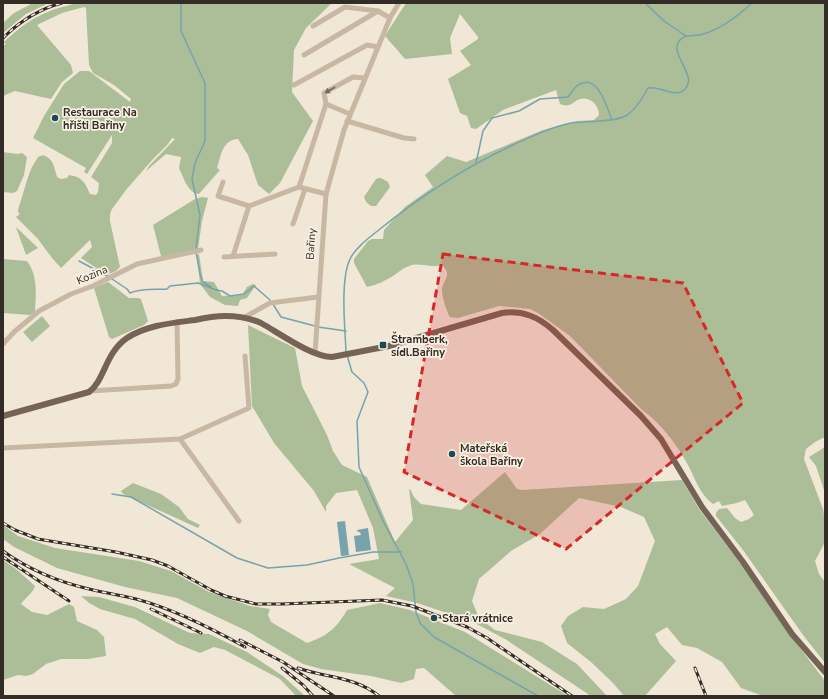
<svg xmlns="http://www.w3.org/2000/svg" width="828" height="699" font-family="'Nunito Sans',sans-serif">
	<rect width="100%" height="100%" fill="#f0e7d7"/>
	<g fill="#acbe97">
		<polygon points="33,3 49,3 26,14 3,33 3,23 14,13"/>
		<path d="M79 3H332L306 28 294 50 292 92 313 121 280 183 269 194 258 185 248 155 238 139C222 140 221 156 217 168L220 170 199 194C188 194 183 176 179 168L181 157 166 154 146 171 149 166 175 139 172 138 168 144 153 159 126 190 112 209 110 214V221L120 267 116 271 107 275 81 258 92 247 90 240 61 268 52 258 38 239 16 217 20 214 18 212V210L28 177 32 167 38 157 43 155C54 159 54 167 57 177L61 179 67 178 69 175C83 177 85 183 90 194L96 195 98 192 99 183 91 177 112 143V135L87 174 84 172 86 168 33 138 44 116 64 84 80 71H89L130 102 131 99 114 85 93 73 89 65 86 8 84 7 62 13 37 25 71 65 73 73 62 82 51 99 15 91 3 96V47L6 43H3C28 19 45 10 79 3Z"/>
		<path d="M406 3H825V437L815 442 806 449 804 459 823 509 825 520V542L815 561 819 574 825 582V663L803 635 743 550 716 516V513L719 509 727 508 735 518 741 522 749 519 754 515 745 500 737 503 722 506 719 501 713 504C700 495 695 478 688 465 678 446 660 422 642 410L570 336 538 313 530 309 499 306 458 318 450 317C447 313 441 294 442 289 443 279 453 276 442 265 431 268 421 263 412 265 404 267 399 272 393 276 385 281 376 285 367 287L354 263V259L368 241 372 239H383L384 230 405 207 433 187 425 175 447 156 466 162 543 130 578 121 594 120 599 115C599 106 591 96 580 99 576 100 573 104 569 105 566 106 563 105 560 104L556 90 503 110 476 129 471 128 467 116 460 113 448 79 471 65 460 51 478 39V37L460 14 450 38 452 54 405 59 385 36Z"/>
		<polygon points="3,152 17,154 22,153 27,157 24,175 17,191 13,193 3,192"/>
		<polygon points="379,178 381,178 388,182 390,187 376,206 371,206 366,202 364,197 376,179"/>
		<polygon points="202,197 208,198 202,221 198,249 163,257 161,256 153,225 195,199"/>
		<polygon points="16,227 38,248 26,255"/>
		<polygon points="199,254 203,281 214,282 222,296 242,295 247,287 253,284 256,285 247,298 240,300 238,306 225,305 210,297 200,284 197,255"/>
		<path d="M3 259 27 261C38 276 36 294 35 312L30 315 3 313Z"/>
		<polygon points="108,282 129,298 138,298 141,299 148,321 144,325 112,339 109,337 94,288"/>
		<polygon points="42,316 50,326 32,342 23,332"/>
		<polygon points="248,325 295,348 302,386 327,435 333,451 342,465 367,477 395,542 413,520 409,489 410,489 414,497 421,504 461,510 505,472 517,489 522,490 682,480 699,509 743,567 791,636 825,681 825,696 763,696 741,688 722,662 697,648 682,645 667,627 655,634 660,644 676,661 645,696 624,696 613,683 591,662 567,643 561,626 568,616 583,607 604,609 626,599 638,586 655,541 644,517 621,507 579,498 540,534 511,551 479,579 472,601 479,618 495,630 542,642 577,664 607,696 591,696 505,639 471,621 417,603 386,596 395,588 349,564 379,559 373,528 357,490 336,493 326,506 326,512 314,491 274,443 252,406"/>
		<polygon points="825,447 825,493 816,466 809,457"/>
		<polygon points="133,483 161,494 179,507 188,519 200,525 198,528 123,494 121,491"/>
		<path d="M3 525 18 536 55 548 139 561 171 571 209 592 250 606 270 609 268 615 271 622 307 643C327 636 336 629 347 610L380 603 410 610 465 632 568 696H456L424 668 416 669 414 679 401 683 371 676 321 669 303 664 247 631 177 598 125 587 57 568 14 547 3 539Z"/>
		<path d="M3 560 16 569 35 586C33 593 25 598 21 604L32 612 47 615 69 604 74 607 77 621 97 630 104 637 106 656 88 659H61L46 664 33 674 26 676 18 675 3 680Z"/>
		<polygon points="81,596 99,597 135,607 190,633 209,634 247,652 283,676 305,696 296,696 280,679 225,650 214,647 200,653 178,644 135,619 100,609 89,603"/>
	</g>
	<g fill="#76a3ac">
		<polygon points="345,521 349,555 341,556 337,522"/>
		<polygon points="368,528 371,550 356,552 354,536 361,535 360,532 358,532 357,530"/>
	</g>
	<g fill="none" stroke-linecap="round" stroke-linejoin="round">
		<g stroke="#76a3ac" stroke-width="1.5">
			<polyline points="181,3 181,31 205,83 205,141 195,163 192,179 200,215 196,249"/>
			<polyline points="645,3 664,21 686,36"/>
			<path d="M476 163 483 131 492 118 519 111 540 99 568 97C571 93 574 88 578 85 598 72 607 108 612 120"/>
			<polyline points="196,252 200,274 203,282 211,287"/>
			<polyline points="79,261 109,277"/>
			<path d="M112 279 127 289 130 293C142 288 155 290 167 289L170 286 198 283 216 290"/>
			<polyline points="216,290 222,291 230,296 244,294 254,286 270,300"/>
			<polyline points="273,304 281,317 315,326"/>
			<polyline points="318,327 346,331"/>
			<path d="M346 352C345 327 340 280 350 259 356 247 370 237 380 229 421 196 466 167 513 145 531 137 548 128 567 124 572 122 579 122 585 122 622 119 629 123 648 88 660 85 676 100 686 88 697 75 668 53 680 40 686 33 695 37 703 34 721 29 738 16 752 3"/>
			<polyline points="347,355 352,372 364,383 368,392 357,421 359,467 383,521 406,564 413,584 416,612 420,623 434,637 538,696"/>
			<polyline points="112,494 131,497 237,558 268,568 307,565 339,558 373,552 401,552"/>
		</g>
		<g stroke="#c8b8a3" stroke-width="5">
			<polyline points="313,26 345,7 378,11"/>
			<polyline points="304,55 378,11 390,18"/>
			<polyline points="294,85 367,45 378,47"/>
			<polyline points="326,104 350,114"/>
			<polyline points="347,121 404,138 414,139"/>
			<polyline points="223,182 218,196 249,206 299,187 326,194"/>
			<polyline points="299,187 326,104 324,93 353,77 365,78"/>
			<polyline points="293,224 305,189"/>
			<polyline points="233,256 249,206"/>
			<polyline points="224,257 275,254"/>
			<polyline points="243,318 270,303 318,297"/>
			<polyline points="3,344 14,332 39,311 71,294 93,286 137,264 201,250"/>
			<polyline points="315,353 326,194 344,130 390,18 399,3"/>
			<polyline points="90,391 171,386 176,384 178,379 177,322"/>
			<polyline points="180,439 239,521"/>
			<polyline points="3,448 180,439 249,408 245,356"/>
		</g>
		<path stroke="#756456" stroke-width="6" d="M3 416 89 392C105 380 105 353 127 338 147 325 172 323 195 320 204 318 215 316 225 316 236 316 250 318 261 323 279 333 312 357 332 357L389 346 502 313C523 310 538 317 553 330L641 416 661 439 702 507 743 562 792 634 825 672"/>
		<g stroke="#332b25" stroke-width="3">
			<g id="rail">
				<path d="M3 38C20 21 39 9 62 3"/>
				<polyline points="3,523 15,530 38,539 116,552 152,560 168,566 211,590 225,596 256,604 282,604 382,600 412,606 467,627 487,638 572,696"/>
				<path d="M3 551C28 569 59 582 89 589 104 593 121 595 136 599 174 609 211 628 245 647"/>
				<polyline points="3,557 69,601"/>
				<polyline points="151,609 201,633"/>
				<polyline points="240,640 283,662 334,696"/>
				<polyline points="282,668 303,685 313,696"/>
				<path d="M298 668C326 678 354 676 379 696"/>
				<polyline points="695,668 706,696"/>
			</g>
		</g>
		<use href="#rail" stroke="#f8f1e3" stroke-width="1.5" stroke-dasharray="4.5" stroke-linecap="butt"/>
	</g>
	<defs><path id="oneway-solid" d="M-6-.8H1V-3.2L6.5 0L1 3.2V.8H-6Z"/></defs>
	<use fill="#766a5e" href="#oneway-solid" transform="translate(330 90) rotate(150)"/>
	<path fill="#d62828" fill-opacity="0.2" stroke="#d62828" stroke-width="3" stroke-dasharray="8 5" stroke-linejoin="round" d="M443 254 683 283 743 403 566 549 404 472Z"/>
	<g fill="#1c4953" stroke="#f8f1e3" stroke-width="1.5">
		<circle cx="55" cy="118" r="4"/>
		<rect x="379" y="341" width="8" height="8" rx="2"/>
		<circle cx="452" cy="454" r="4"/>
		<circle cx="434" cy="618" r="4"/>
	</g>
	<g text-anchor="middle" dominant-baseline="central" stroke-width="3.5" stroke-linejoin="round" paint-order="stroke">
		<g font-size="11" font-weight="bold" fill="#332b25" stroke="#f8f1e3" text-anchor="start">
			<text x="63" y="112">Restaurace Na<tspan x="63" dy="13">hřišti Bařiny</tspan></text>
			<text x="391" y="339">Štramberk,<tspan x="391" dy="13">sídl.Bařiny</tspan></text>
			<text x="460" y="448">Mateřská<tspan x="460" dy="13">škola Bařiny</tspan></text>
			<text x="442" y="618">Stará vrátnice</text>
		</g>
		<g font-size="11" fill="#332b25" stroke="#f8f1e3">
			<text transform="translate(311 244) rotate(-86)">Bařiny</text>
			<text transform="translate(92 275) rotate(-23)">Kozina</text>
		</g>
	</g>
	<rect width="828" height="699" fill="none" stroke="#332b25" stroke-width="8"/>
</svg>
